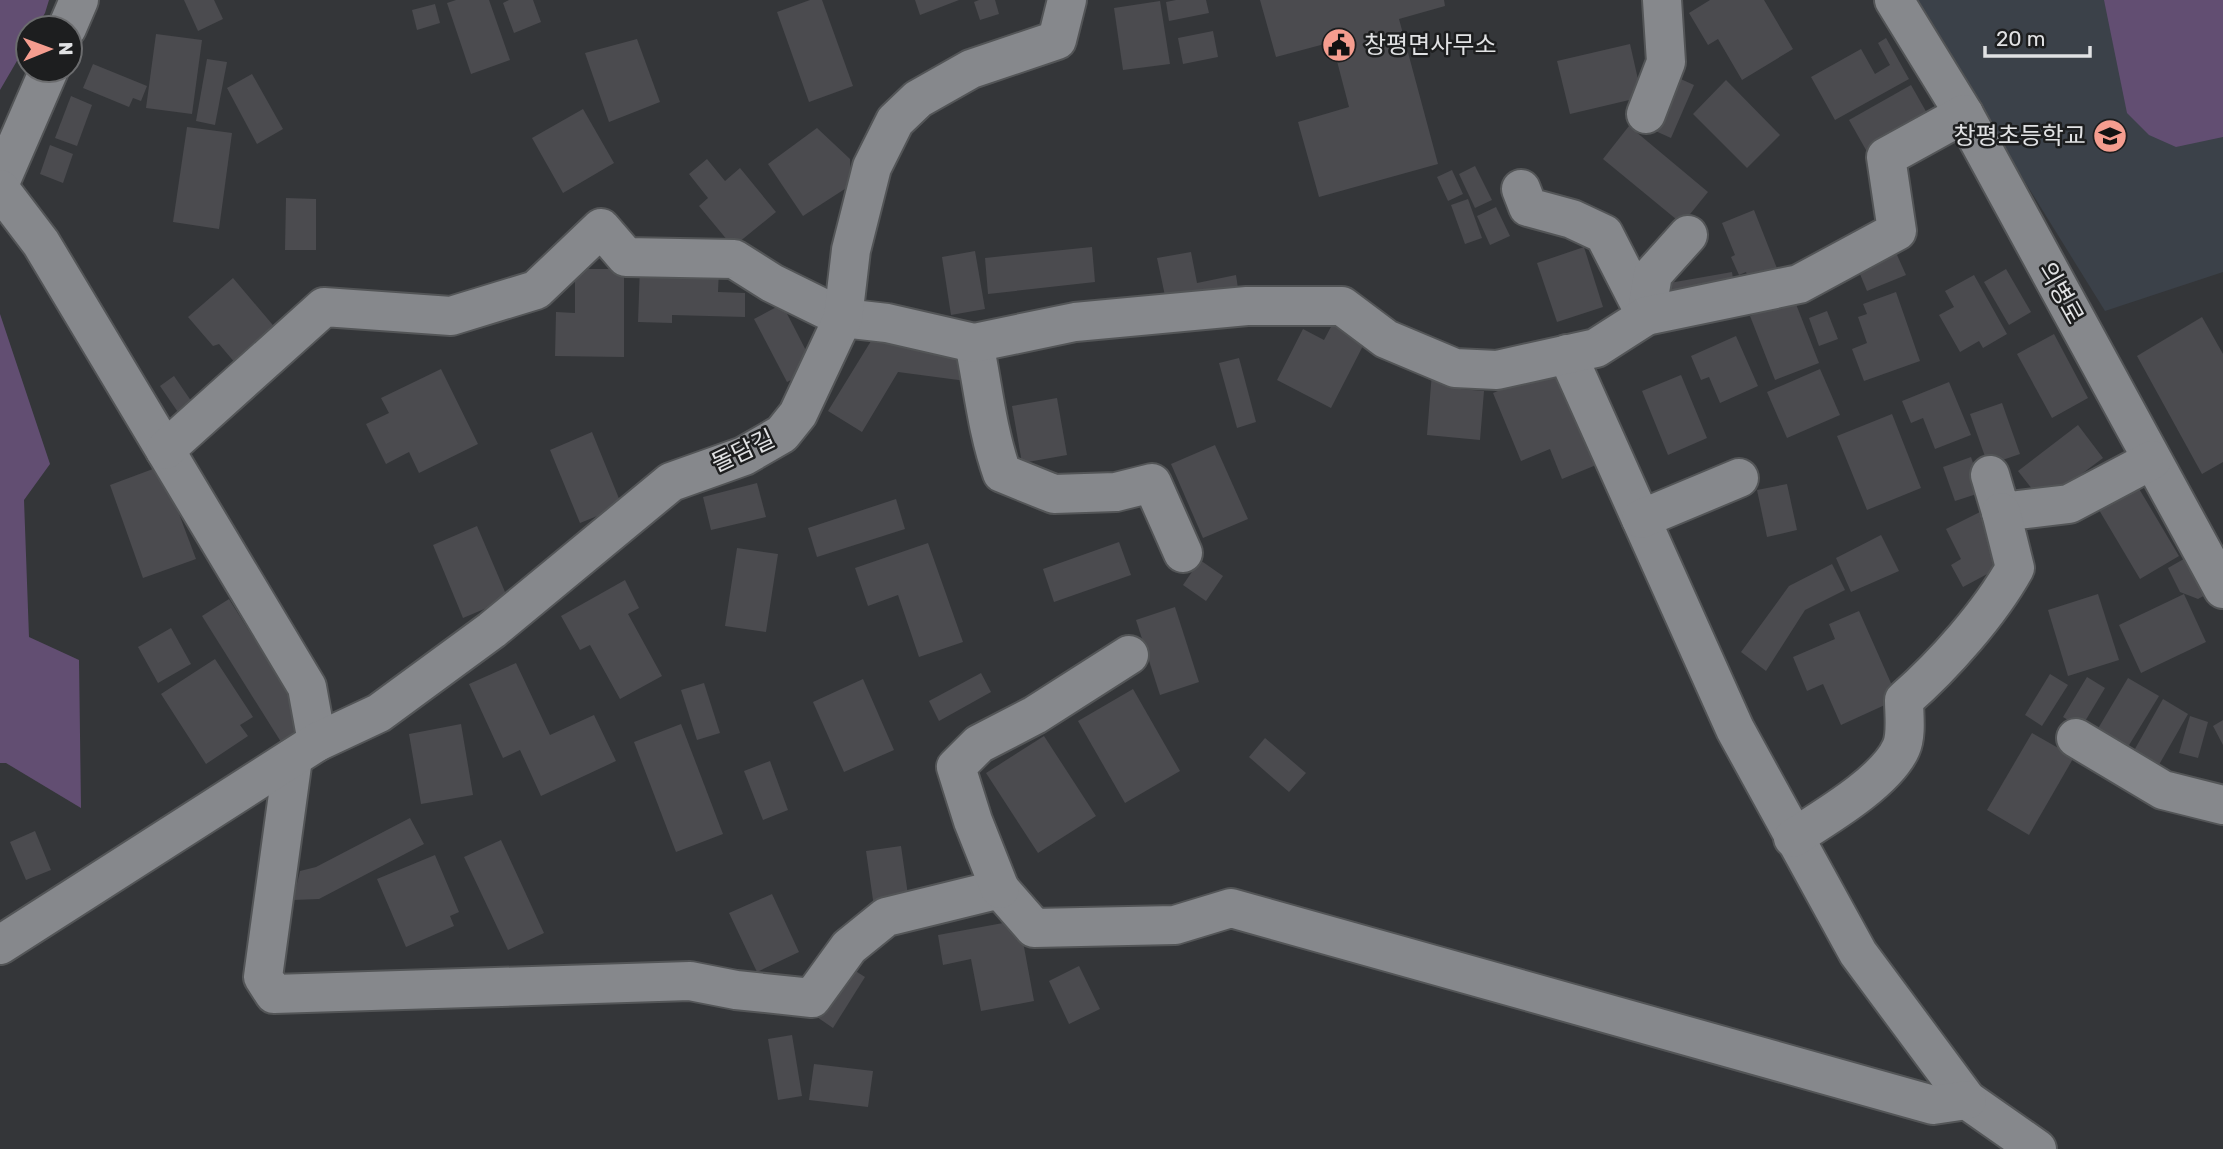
<svg xmlns="http://www.w3.org/2000/svg" width="2223" height="1149" font-family="Rubik,'Noto Sans KR',sans-serif">
	<rect width="100%" height="100%" fill="#343639"/>
	<polygon fill="#3b4149" points="1912,0 2223,0 2223,272 2105,311"/>
	<g fill="#624e72">
		<polygon points="0,0 49,0 45,13 36,28 28,28 28,42 0,90"/>
		<polygon points="2104,0 2223,0 2223,137 2176,147 2149,135 2127,113"/>
		<polygon points="0,314 50,464 24,500 29,637 79,660 81,808 6,763 0,763"/>
	</g>
	<g fill="#4b4b4f">
		<polygon points="184,0 214,0 223,19 198,31"/>
		<polygon points="456,0 489,0 510,60 471,74 447,3"/>
		<polygon points="509,0 533,0 541,22 514,33 503,3"/>
		<polygon points="810,0 822,0 853,86 809,102 777,12"/>
		<polygon points="915,0 959,0 920,15"/>
		<polygon points="979,0 995,0 999,14 980,20 974,2"/>
		<polygon points="1176,0 1206,0 1209,13 1169,21 1166,2"/>
		<polygon points="1260,0 1444,0 1445,6 1399,19 1438,164 1319,197 1298,122 1349,107 1332,42 1276,57"/>
		<polygon points="1710,0 1764,0 1793,49 1742,80 1718,39 1708,45 1689,13"/>
		<polygon points="1160,1 1170,64 1123,70 1114,8"/>
		<polygon points="435,4 440,23 417,30 412,10"/>
		<polygon points="1213,31 1218,57 1183,64 1178,38"/>
		<polygon points="156,34 202,40 192,114 146,108"/>
		<polygon points="1886,38 1909,79 1835,120 1811,77 1861,49 1875,74 1890,65 1878,43"/>
		<polygon points="637,39 660,102 609,122 585,53"/>
		<polygon points="1630,44 1642,97 1570,114 1557,61"/>
		<polygon points="207,59 227,62 215,125 196,121"/>
		<polygon points="93,64 147,86 141,101 133,98 129,107 83,88"/>
		<polygon points="252,74 283,129 257,144 227,88"/>
		<polygon points="1674,76 1694,85 1671,138 1651,129"/>
		<polygon points="1726,80 1780,135 1747,168 1693,114"/>
		<polygon points="1911,85 1932,122 1870,157 1849,120"/>
		<polygon points="71,96 92,105 77,146 55,138"/>
		<polygon points="583,109 614,163 563,193 532,138"/>
		<polygon points="1629,126 1708,192 1682,224 1603,159"/>
		<polygon points="187,127 232,133 219,229 173,222"/>
		<polygon points="817,128 850,159 851,185 803,216 768,164"/>
		<polygon points="50,145 73,154 63,183 40,174"/>
		<polygon points="707,159 725,181 740,168 776,212 733,247 699,206 708,198 689,174"/>
		<polygon points="1475,166 1492,200 1475,208 1459,174"/>
		<polygon points="1452,170 1463,194 1448,201 1437,177"/>
		<polygon points="286,198 316,199 316,250 285,250"/>
		<polygon points="1468,199 1482,238 1465,244 1451,205"/>
		<polygon points="1496,207 1510,236 1490,245 1477,216"/>
		<polygon points="1754,210 1780,276 1752,287 1746,272 1739,275 1731,257 1735,255 1722,223"/>
		<polygon points="1893,246 1906,275 1867,291 1855,262"/>
		<polygon points="1092,247 1095,282 988,294 985,258"/>
		<polygon points="1584,247 1603,307 1557,322 1537,263"/>
		<polygon points="975,251 985,309 951,315 942,257"/>
		<polygon points="1191,252 1197,283 1236,275 1239,295 1168,310 1157,258"/>
		<polygon points="640,266 719,269 718,292 745,293 745,317 672,315 672,323 638,322"/>
		<polygon points="575,269 624,269 624,357 555,356 556,312 575,313"/>
		<polygon points="2006,269 2031,312 2009,325 1984,282"/>
		<polygon points="1732,272 1735,293 1661,305 1658,285"/>
		<polygon points="1974,275 2007,334 1983,348 1979,341 1960,352 1939,315 1954,307 1945,291"/>
		<polygon points="233,278 283,337 236,364 219,344 213,346 188,317"/>
		<polygon points="1896,292 1920,361 1864,381 1852,349 1867,343 1858,317 1867,314 1863,304"/>
		<polygon points="1794,299 1819,363 1775,380 1750,316"/>
		<polygon points="782,304 815,368 787,382 754,319"/>
		<polygon points="1827,311 1838,339 1819,346 1809,318"/>
		<polygon points="2202,317 2223,354 2223,462 2202,474 2137,356"/>
		<polygon points="1333,323 1366,340 1331,408 1277,380 1303,329 1324,340"/>
		<polygon points="879,328 970,355 966,381 898,372 862,432 828,411"/>
		<polygon points="2054,334 2088,398 2052,418 2017,354"/>
		<polygon points="1736,336 1758,386 1720,403 1709,377 1701,380 1691,356"/>
		<polygon points="1239,358 1256,422 1237,428 1219,363"/>
		<polygon points="1565,363 1606,461 1562,479 1550,449 1521,461 1493,393"/>
		<polygon points="441,369 478,444 419,473 409,452 386,464 366,424 389,413 381,398"/>
		<polygon points="1820,369 1840,415 1787,438 1767,392"/>
		<polygon points="1432,372 1462,375 1460,389 1484,391 1480,440 1427,435"/>
		<polygon points="1681,375 1707,438 1668,455 1642,391"/>
		<polygon points="174,376 196,408 182,418 160,386"/>
		<polygon points="1949,382 1971,435 1935,449 1923,418 1911,423 1902,401"/>
		<polygon points="1057,398 1067,455 1022,463 1012,406"/>
		<polygon points="2002,403 2020,454 1988,465 1970,414"/>
		<polygon points="1892,414 1921,488 1867,510 1837,436"/>
		<polygon points="2078,425 2103,458 2043,503 2018,471"/>
		<polygon points="592,432 622,506 580,523 550,450"/>
		<polygon points="1215,445 1248,519 1203,538 1171,464"/>
		<polygon points="1971,457 1983,492 1955,501 1943,467"/>
		<polygon points="161,466 196,559 143,578 110,485"/>
		<polygon points="757,483 766,517 711,530 703,497"/>
		<polygon points="1787,484 1797,530 1767,537 1757,490"/>
		<polygon points="2138,487 2179,556 2140,579 2099,510"/>
		<polygon points="896,499 905,529 817,557 808,528"/>
		<polygon points="1980,512 2006,564 1963,587 1951,565 1961,559 1946,529"/>
		<polygon points="477,526 508,599 463,618 433,545"/>
		<polygon points="1881,535 1899,571 1851,592 1836,558"/>
		<polygon points="1119,542 1131,575 1054,602 1043,569"/>
		<polygon points="928,543 963,642 919,657 898,595 868,606 855,568"/>
		<polygon points="737,548 778,554 766,632 725,626"/>
		<polygon points="2189,556 2209,593 2198,599 2180,592 2168,568"/>
		<polygon points="1200,560 1223,576 1206,601 1183,585"/>
		<polygon points="1832,564 1845,590 1805,610 1766,671 1741,652 1789,586"/>
		<polygon points="625,580 639,608 628,614 662,676 620,699 590,645 580,650 561,616"/>
		<polygon points="2098,594 2119,660 2068,676 2048,610"/>
		<polygon points="2184,594 2206,642 2141,673 2119,625"/>
		<polygon points="229,599 308,725 281,742 202,616"/>
		<polygon points="1175,607 1199,682 1160,695 1136,620"/>
		<polygon points="1859,611 1898,699 1841,725 1823,684 1807,691 1793,657 1835,639 1829,624"/>
		<polygon points="171,628 191,664 158,683 138,647"/>
		<polygon points="215,659 253,717 240,725 248,736 206,764 161,694"/>
		<polygon points="516,663 550,735 594,715 616,761 541,796 520,750 503,758 469,684"/>
		<polygon points="981,673 991,692 939,721 929,701"/>
		<polygon points="2050,674 2068,685 2042,726 2025,715"/>
		<polygon points="2087,677 2105,688 2081,728 2063,717"/>
		<polygon points="2128,678 2159,696 2123,755 2093,737"/>
		<polygon points="863,679 894,750 844,772 813,702"/>
		<polygon points="704,683 720,733 697,740 681,690"/>
		<polygon points="1133,689 1180,771 1125,803 1078,721"/>
		<polygon points="2163,699 2188,714 2156,770 2131,756"/>
		<polygon points="2190,716 2208,722 2198,758 2179,753"/>
		<polygon points="2223,720 2223,745 2213,726"/>
		<polygon points="461,724 473,795 421,804 409,734"/>
		<polygon points="681,724 723,834 676,852 634,742"/>
		<polygon points="2032,733 2074,757 2029,835 1987,810"/>
		<polygon points="1044,736 1096,816 1038,853 986,773"/>
		<polygon points="1265,738 1306,773 1289,792 1249,757"/>
		<polygon points="770,761 788,810 763,820 744,771"/>
		<polygon points="410,818 424,844 319,899 293,900 300,871 316,867"/>
		<polygon points="35,831 51,870 26,880 10,842"/>
		<polygon points="501,840 544,933 508,950 464,857"/>
		<polygon points="901,846 909,902 874,907 866,851"/>
		<polygon points="435,855 459,912 450,916 454,926 406,947 377,879"/>
		<polygon points="772,894 799,952 757,972 729,913"/>
		<polygon points="1019,920 1034,1001 981,1011 971,959 943,965 938,935"/>
		<polygon points="846,965 865,977 833,1028 814,1015"/>
		<polygon points="1079,966 1100,1009 1069,1024 1049,981"/>
		<polygon points="792,1035 802,1096 778,1100 768,1039"/>
		<polygon points="814,1064 873,1071 868,1107 809,1100"/>
	</g>
	<g fill="none" stroke-linecap="round" stroke-linejoin="round">
		<g stroke="#535557" stroke-width="42">
			<g id="minor">
				<polyline points="1894,0 1964,114 2223,589"/>
				<polyline points="67,28 79,0"/>
				<polyline points="1646,114 1666,62 1662,0"/>
				<polyline points="0,183 49,70"/>
				<polyline points="0,189 41,243 307,687 317,742"/>
				<polyline points="1521,189 1528,207 1572,219 1604,234 1646,316"/>
				<polyline points="1646,316 1653,274 1688,235"/>
				<path d="M974 343C983 386 987 431 1002 473L1054 494 1116 492 1152 483 1183 553"/>
				<polyline points="1567,354 1735,729 1858,953 1967,1100 2037,1149"/>
				<polyline points="165,450 324,307 451,316 536,290 601,228 626,257 734,259 772,283 843,318 887,323 974,343 1075,322 1247,306 1342,306 1386,339 1455,368 1497,370 1596,348 1646,316 1799,284 1897,231 1886,157 1964,114"/>
				<polyline points="1990,475 2001,512 2069,504 2152,460"/>
				<polyline points="1641,519 1739,478"/>
				<polyline points="2076,738 2163,790 2223,805"/>
				<polyline points="293,758 263,977 274,994 690,981 736,990 812,998 849,947 886,917 1000,889 1034,928 1175,925 1231,908 1933,1105 1967,1100"/>
				<path d="M1793 838C1824 818 1886 782 1901 748 1907 735 1904 714 1904 700 1944 665 1990 613 2015 568L2001 512"/>
				<polyline points="1000,889 973,821 956,767 979,744 1035,715 1129,655"/>
				<polyline points="0,945 317,742 379,713 492,630 671,482 744,456 782,434 798,414 843,318 851,250 872,167 895,121 918,99 971,69 1057,40 1067,0"/>
			</g>
		</g>
		<use href="#minor" stroke="#86888c" stroke-width="38"/>
	</g>
	<defs>
		<g id="civic-disc" transform="scale(1.75)"><circle r="9.5" fill="#f59d8f" stroke="#1d1e1f"/><path d="M-.6-6.5H3V-4.5H.6V-3L4-1V1h2V6H-6V1h2V-1L-.6-3ZM-1.2 2.5V6h2.4V2.5Z" fill="#111"/></g>
		<g id="school-disc" transform="scale(1.75)"><circle r="9.5" fill="#f59d8f" stroke="#1d1e1f"/><path d="M0-5L7-2L0 1L-7-2ZM-4 1L0 2.5L4 1V4Q0 6-4 4Z" fill="#111"/></g>
	</defs>
	<g fill-rule="evenodd">
		<use href="#civic-disc" x="1339" y="45"/>
		<use href="#school-disc" x="2110" y="136"/>
	</g>
	<g text-anchor="middle" dominant-baseline="central" stroke-width="5" stroke-linejoin="round" paint-order="stroke">
		<g font-size="24" fill="#e1e2e4" stroke="#1d1e1f" text-anchor="start">
			<text x="1364" y="45">창평면사무소</text>
			<text x="2086" y="136" text-anchor="end">창평초등학교</text>
		</g>
		<g font-size="24" fill="#e1e2e4" stroke="#1d1e1f">
			<text transform="translate(2061 293) rotate(61)">의병로</text>
			<text transform="translate(743 451) rotate(-25)">돌담길</text>
		</g>
	</g>
	<g transform="translate(49 49) rotate(89)"><circle r="33" fill="#1d1e1f" stroke="#6b6c6e" stroke-width="2"/>
	<path d="M0-5L12 26L0 18L-12 26Z" fill="#f59d8f"/>
	<text y="-10" font-size="19" font-weight="bold" text-anchor="middle" fill="#e1e2e4">N</text>
	</g>
	<path d="M1985 46v10h105v-10" fill="none" stroke="#e1e2e4" stroke-width="3.5"/>
	<text x="1996" y="46" font-size="21" fill="#e1e2e4" stroke="#1d1e1f" stroke-width="5" paint-order="stroke">20 m</text>
</svg>
